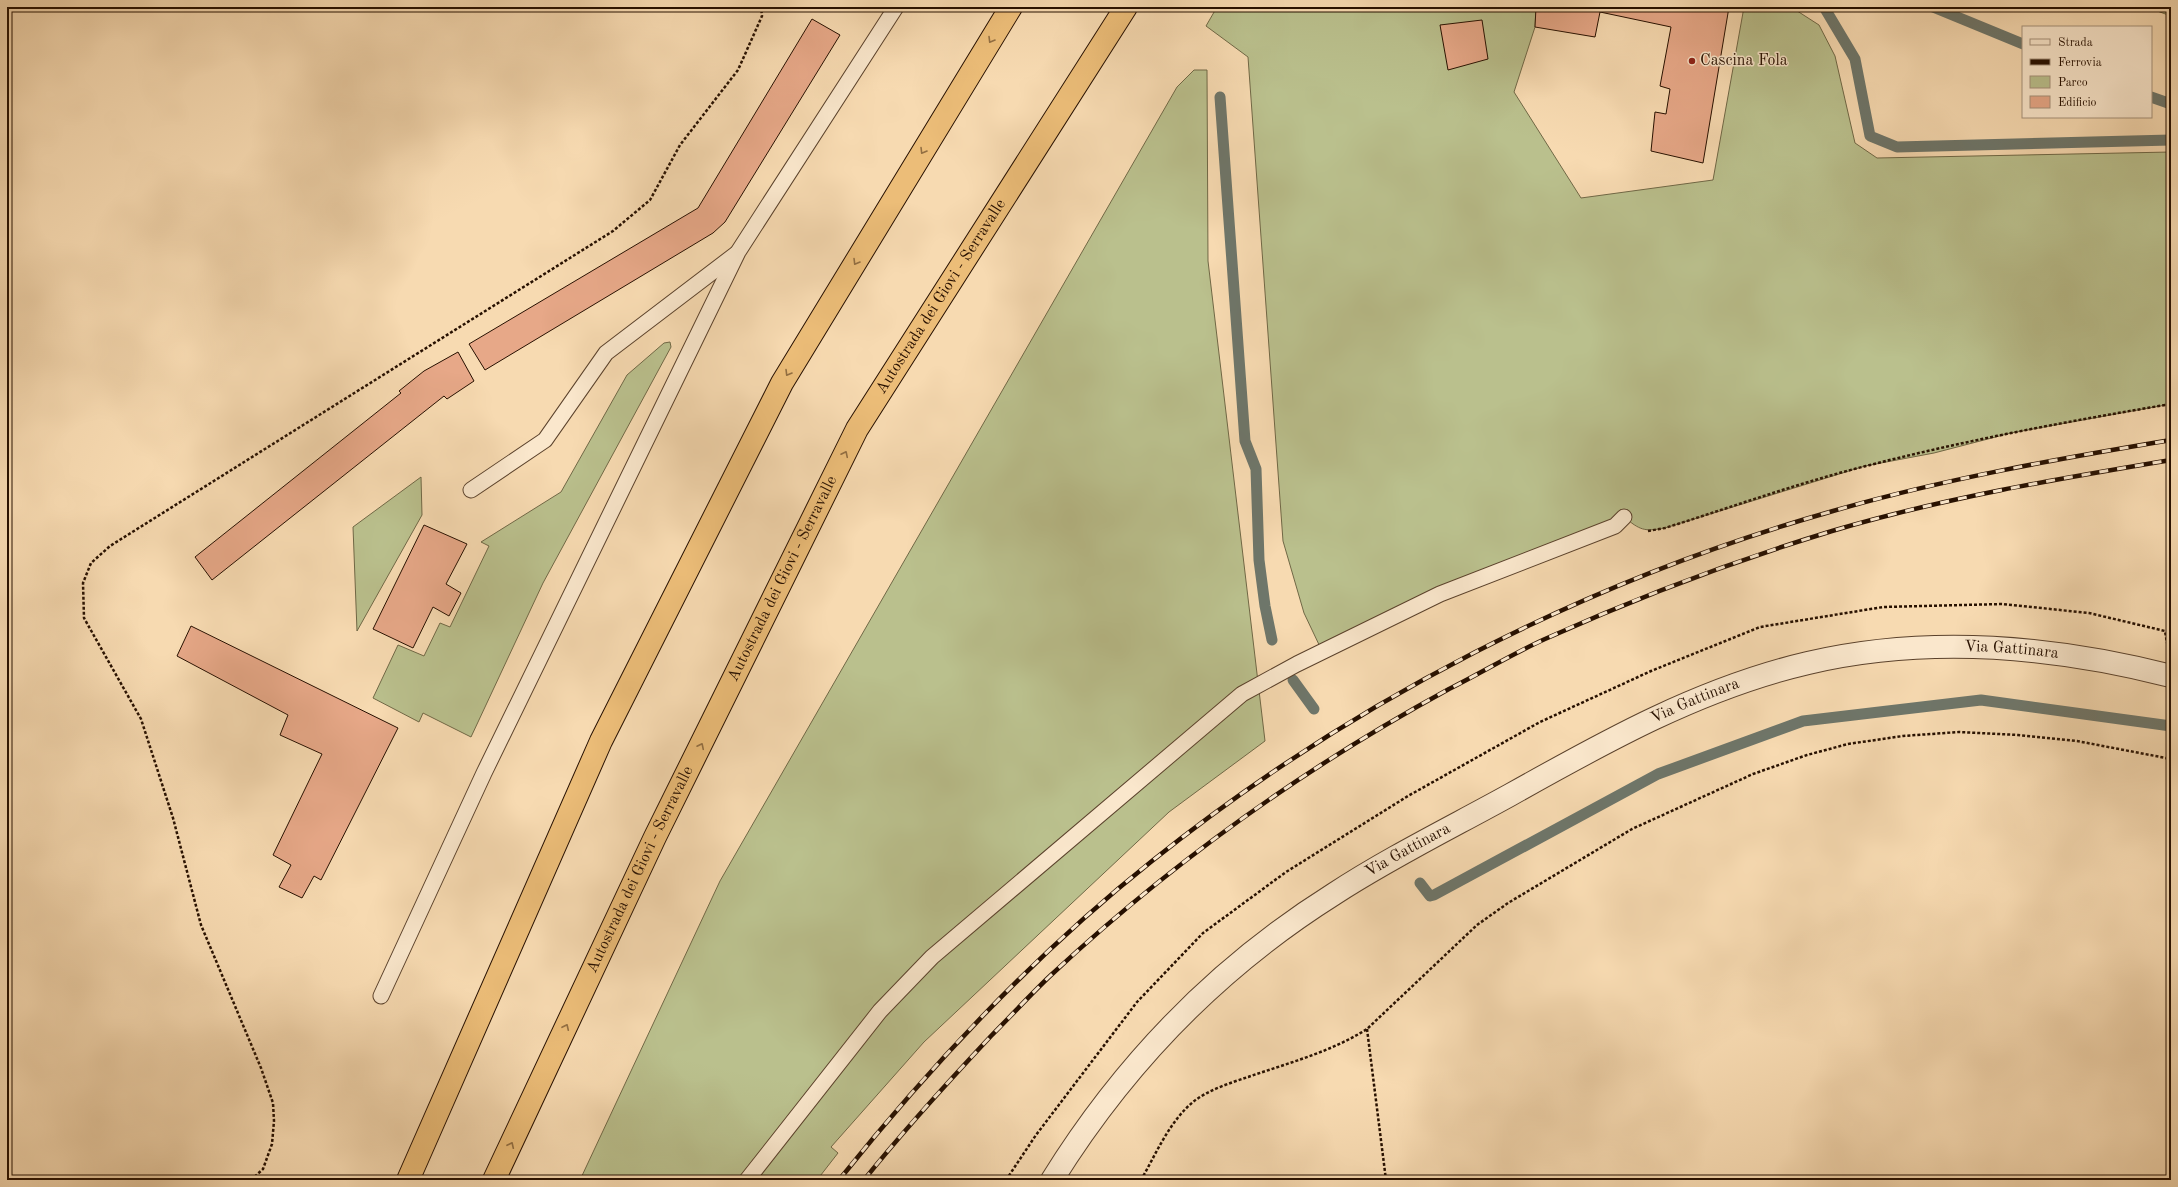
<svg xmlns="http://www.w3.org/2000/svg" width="2178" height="1187" font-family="'Old Standard TT',serif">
	<rect width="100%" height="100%" fill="#f7dab1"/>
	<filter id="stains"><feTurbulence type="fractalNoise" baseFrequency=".005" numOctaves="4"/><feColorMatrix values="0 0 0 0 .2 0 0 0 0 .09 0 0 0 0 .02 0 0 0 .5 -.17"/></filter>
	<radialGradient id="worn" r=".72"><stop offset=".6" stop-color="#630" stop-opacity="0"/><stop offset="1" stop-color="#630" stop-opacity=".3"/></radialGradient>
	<g fill="#bac08d" stroke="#706846">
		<path d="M1217 7H1536L1535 27 1514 92 1581 198 1713 180 1744 7H1791L1819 25 1835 56 1855 143 1877 158 2171 152V404L2011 433 1934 453 1865 466 1665 528C1644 532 1640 530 1624 517L1322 651 1304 613 1283 541 1248 57 1206 26Z"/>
		<polygon points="2146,7 2171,7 2171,16"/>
		<polygon points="1194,70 1207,70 1208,261 1265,741 1169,812 924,1042 831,1147 838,1153 817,1180 580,1180 720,881 1177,87"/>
		<polygon points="670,342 671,347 543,583 471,737 423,713 419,722 373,698 398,645 424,656 440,623 450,627 489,546 481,542 561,492 627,375 664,343"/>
		<polygon points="421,477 422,515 357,631 353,527"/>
	</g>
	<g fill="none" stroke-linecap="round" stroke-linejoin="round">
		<g stroke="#6e766a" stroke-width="11">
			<polyline points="1824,7 1855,59 1870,136 1897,147 2171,140"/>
			<polyline points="1933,7 2023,44"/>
			<polyline points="1220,97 1245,441 1256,469 1259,560 1265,606 1272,640"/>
			<polyline points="2151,97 2171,104"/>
			<polyline points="1293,680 1314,709"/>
			<polyline points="1420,883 1430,896 1434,895 1658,774 1803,721 1981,700 2171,726"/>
		</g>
	</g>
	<g fill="#e7a888" stroke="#271000">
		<polygon points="1536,7 1729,7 1703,163 1651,151 1655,112 1666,114 1670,89 1660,86 1671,27 1600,12 1595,37 1535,27"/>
		<polygon points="812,19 840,35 725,222 713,233 485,370 469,344 698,208"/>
		<polygon points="1482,20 1488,59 1448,70 1440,25"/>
		<polygon points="458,352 474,381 447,399 444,396 212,580 195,557 401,393 399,391 424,371"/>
		<polygon points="424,525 467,544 446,584 461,593 449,616 433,607 413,648 373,629"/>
		<polygon points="191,626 398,728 321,880 314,876 302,898 279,887 291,865 273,855 322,754 280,735 288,715 177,656"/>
	</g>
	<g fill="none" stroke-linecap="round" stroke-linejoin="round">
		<g stroke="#5b422c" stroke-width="17">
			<g id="service">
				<polyline points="471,490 545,440 606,353 736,254"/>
				<polyline points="381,996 484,773 738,252 896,7"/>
				<polyline points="747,1180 880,1011 932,957 1242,694 1297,664 1440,594 1615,526 1624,517"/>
			</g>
		</g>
		<g stroke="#5b422c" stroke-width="24">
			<g id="minor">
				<path id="s1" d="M1052 1180C1124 1064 1218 967 1334 894 1389 858 1452 827 1510 795 1606 741 1701 688 1808 663 1928 635 2053 646 2171 676"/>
			</g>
		</g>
		<g stroke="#271000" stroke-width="24">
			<g id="motorway">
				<polyline points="408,1180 601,741 782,383 1011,7"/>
				<path id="s2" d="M494 1180 655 837 857 429 1126 7"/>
			</g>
		</g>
		<g stroke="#271000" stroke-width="2.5" stroke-dasharray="3 2" stroke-linecap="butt">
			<path d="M1648 531 1665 528C1732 507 1798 483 1866 466 1967 440 2069 421 2171 404"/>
			<polyline points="1367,1029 1386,1180"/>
			<polyline points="251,1180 263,1169 272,1144 274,1121 273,1103 261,1068 201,925 173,818 141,719 84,618 83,583 91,563 110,546 613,231 650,200 680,145 738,70 762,16 761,7"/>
			<polyline points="1006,1180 1036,1135 1137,1002 1203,933 1286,872 1408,796 1540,722 1651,671 1760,627 1883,607 2002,604 2089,613 2165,631 2167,643"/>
			<path d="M1141 1180C1156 1154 1169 1122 1193 1102 1208 1090 1230 1083 1248 1077 1288 1063 1331 1052 1367 1029L1477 925 1508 903 1632 829 1753 774 1807 755 1848 744 1903 736 1959 732 2018 735 2077 741 2171 759"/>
		</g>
		<use href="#service" stroke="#fae7cc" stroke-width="15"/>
		<use href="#minor" stroke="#fae7cc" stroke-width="22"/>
		<use href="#motorway" stroke="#ecbd78" stroke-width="22"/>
		<g stroke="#271000" stroke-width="4.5">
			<g id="rail">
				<path d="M839 1180C932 1064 1035 954 1152 861 1352 701 1586 581 1833 511 1944 479 2057 459 2171 440"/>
				<path d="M864 1180C904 1130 947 1083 991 1036 1011 1016 1030 995 1050 976 1171 863 1304 768 1449 689 1481 673 1512 654 1545 639 1638 597 1734 561 1832 531 1943 498 2057 479 2171 460"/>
			</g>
		</g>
		<use href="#rail" stroke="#fae7cc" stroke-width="3" stroke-dasharray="9" stroke-linecap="butt"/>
	</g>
	<defs><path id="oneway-chevron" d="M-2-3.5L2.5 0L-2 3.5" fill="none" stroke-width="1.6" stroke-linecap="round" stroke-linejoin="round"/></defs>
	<g stroke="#936f42">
		<use href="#oneway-chevron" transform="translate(991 40) rotate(121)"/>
		<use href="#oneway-chevron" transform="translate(923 151) rotate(121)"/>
		<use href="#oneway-chevron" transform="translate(856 262) rotate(121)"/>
		<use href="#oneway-chevron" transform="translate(788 373) rotate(121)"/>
		<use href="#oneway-chevron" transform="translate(845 454) rotate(-64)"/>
		<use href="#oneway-chevron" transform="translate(701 746) rotate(-64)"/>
		<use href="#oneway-chevron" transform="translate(566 1027) rotate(-65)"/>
		<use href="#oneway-chevron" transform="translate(511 1145) rotate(-65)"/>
	</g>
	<circle fill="#8f2418" stroke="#fae7cc" stroke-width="1.5" cx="1692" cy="61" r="4"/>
	<g text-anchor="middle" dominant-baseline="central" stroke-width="3" stroke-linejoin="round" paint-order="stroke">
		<g font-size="16" fill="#271000" stroke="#fae7cc" text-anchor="start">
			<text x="1700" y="61">Cascina Fola</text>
		</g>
		<g font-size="16" fill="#271000" stroke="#fae7cc">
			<text stroke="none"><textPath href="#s2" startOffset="991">Autostrada dei Giovi - Serravalle</textPath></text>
			<text stroke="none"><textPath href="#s2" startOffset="667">Autostrada dei Giovi - Serravalle</textPath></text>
			<text stroke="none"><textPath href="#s1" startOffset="1139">Via Gattinara</textPath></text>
			<text stroke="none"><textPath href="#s1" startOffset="815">Via Gattinara</textPath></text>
			<text stroke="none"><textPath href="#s1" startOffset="491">Via Gattinara</textPath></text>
			<text stroke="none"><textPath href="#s2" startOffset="343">Autostrada dei Giovi - Serravalle</textPath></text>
		</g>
	</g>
	<rect width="2178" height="1187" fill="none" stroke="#f7dab1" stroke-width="24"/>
	<rect x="8" y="8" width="2162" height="1171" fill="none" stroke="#271000" stroke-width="2"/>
	<rect x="12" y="12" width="2154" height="1163" fill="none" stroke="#271000"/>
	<rect x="2022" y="26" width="130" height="92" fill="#fae7cc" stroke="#a6917a"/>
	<rect x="2030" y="39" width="20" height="6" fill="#fae7cc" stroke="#a6917a"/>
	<text x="2058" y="46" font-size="12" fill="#271000">Strada</text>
	<rect x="2030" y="59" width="20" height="6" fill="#271000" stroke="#a6917a"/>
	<text x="2058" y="66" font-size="12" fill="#271000">Ferrovia</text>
	<rect x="2030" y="76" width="20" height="12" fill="#bac08d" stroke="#a6917a"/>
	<text x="2058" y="86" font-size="12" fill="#271000">Parco</text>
	<rect x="2030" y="96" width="20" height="12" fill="#e7a888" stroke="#a6917a"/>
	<text x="2058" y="106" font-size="12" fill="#271000">Edificio</text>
	<rect width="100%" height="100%" filter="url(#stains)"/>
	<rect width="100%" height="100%" fill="url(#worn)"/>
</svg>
